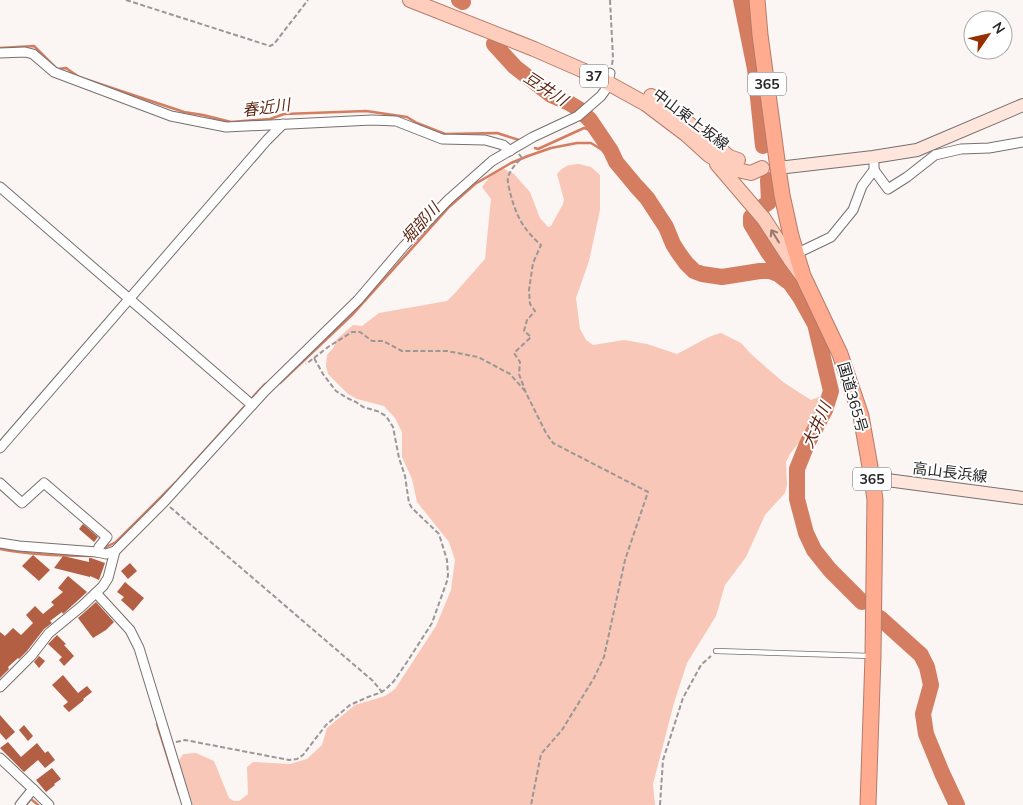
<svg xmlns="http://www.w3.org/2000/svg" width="1023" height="805" font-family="Mulish,'Noto Sans JP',sans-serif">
	<rect width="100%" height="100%" fill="#fbf5f4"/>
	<path fill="#f8c7b7" d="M579 164 591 167 600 175V210L589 261 576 298 580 329 586 340 593 345 624 340 647 344 677 354 707 338 714 335 721 333 741 343 751 354 783 382 811 400 821 396 828 398 832 404 831 412 826 420 799 442 790 454 786 462 787 485 785 493 765 515 746 557 725 585 716 616 687 663 674 703 653 784 655 805H193L178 762 183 754 196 753 214 761 229 798 234 801H239L248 794 247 767 253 762 290 764 307 759 322 745 327 728 355 705 385 696 395 689 436 626 451 590 455 560 449 542 417 502 412 479 402 457V432L395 418 384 406 357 399 348 394 328 374 326 366 327 355 334 347 336 340 353 325 362 326 379 313 447 301 455 293 485 259 491 199 482 187 493 172 504 169 514 174 530 192 540 218 548 227 551 226 563 204 564 200 557 174C565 165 568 165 579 164Z"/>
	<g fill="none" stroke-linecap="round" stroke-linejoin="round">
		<g stroke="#d47d60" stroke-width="2.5">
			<polyline points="0,48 34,46 57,69 66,68 79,77 184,112 203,115 231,122 270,119 284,114 366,111 407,117 417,123 445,134 497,133 519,140"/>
			<polyline points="535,148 538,149 584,128 597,132"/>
			<polyline points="280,383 353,314 449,207 475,184 511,163 528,156 551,148 577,143 591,143 607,153 611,151"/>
			<polyline points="252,398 265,384 268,384"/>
			<polyline points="104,548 116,542 176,482 244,407"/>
			<path d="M0 549C30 555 61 556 91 556"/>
			<polyline points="157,724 179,794"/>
			<polyline points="26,805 31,799 38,805"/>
		</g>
		<g stroke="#d47d60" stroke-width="16">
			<polyline points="459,0 463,2"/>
			<polyline points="741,0 755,69 763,146"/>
			<polyline points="494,44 515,67 551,95 569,103 579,109 590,120 611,151 616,162 636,186 647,198 666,227 673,244 678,252 686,263 694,271 702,274 722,277 760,271 770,271 778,274 787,281"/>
			<polyline points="762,207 769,202 768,180"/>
			<polyline points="751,217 751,224 768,252 800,297 815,324 831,391 825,410 807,444 797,469 797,499 806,533 814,550 830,570 862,602"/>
			<polyline points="880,618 921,655 927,667 931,685 923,714 926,734 942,773 957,805"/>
		</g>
	</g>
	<g fill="#b35f44">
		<polygon points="83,524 98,537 94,542 79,529"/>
		<polygon points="33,555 50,570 39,581 22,566"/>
		<polygon points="63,556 89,562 89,558 91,558 105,563 99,580 90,576 90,577 54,568"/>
		<polygon points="130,563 137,571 128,579 121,571"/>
		<polygon points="68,576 87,592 63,614 62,612 50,621 52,623 44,629 27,651 19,659 18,658 8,667 9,669 0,678 0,632 5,636 13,628 21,635 33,623 26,615 35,606 43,614 54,605 51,602 63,592 58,588"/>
		<polygon points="125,582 144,598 133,611 121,600 124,597 117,592"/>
		<polygon points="96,602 114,622 106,630 93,638 78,618"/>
		<polygon points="57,635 66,644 64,645 74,656 64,666 59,660 62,657 48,644"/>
		<polygon points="39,656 45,661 39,668 34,662"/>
		<polygon points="63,675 78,693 87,686 92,692 83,699 84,700 69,712 63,706 68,702 52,685"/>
		<polygon points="0,715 15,732 6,740 0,733"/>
		<polygon points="24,725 33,736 28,741 19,730"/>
		<polygon points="8,742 21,757 37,743 45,753 48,751 55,760 45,768 38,760 24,772 0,748"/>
		<polygon points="52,768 61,779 54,784 55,785 46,792 36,780"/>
	</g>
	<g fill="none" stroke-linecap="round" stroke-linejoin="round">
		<g stroke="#76716f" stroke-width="6">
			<polyline id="lane" points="716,651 871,656"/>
		</g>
		<g stroke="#76716f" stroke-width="11">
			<g id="street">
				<polyline points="0,53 25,52 33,54 54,72 171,116 226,127 372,120 396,121 442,139 485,140 503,145 510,151"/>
				<polyline points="874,170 888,189 907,177 935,155 961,149 989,148 1023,142"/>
				<polyline points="0,187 252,405"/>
				<polyline points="796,252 804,250 831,237 853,210 862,186 874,170 874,164"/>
				<polyline points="0,448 267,140 283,124"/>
				<polyline points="0,483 22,503 44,483 107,537 99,547 97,552"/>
				<polyline points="0,543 19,546 97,552 106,554 115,551 164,502 265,391 358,300 404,246 448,200 492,161 533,137 578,116 601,96 606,89 610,73"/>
				<polyline points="96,593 130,630 139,648 187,805"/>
				<polyline points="0,687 32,655 49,633 82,606 103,586 108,578 115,551"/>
				<polyline points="0,758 33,789"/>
				<polyline points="20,805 33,789 49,805"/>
			</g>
		</g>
		<g stroke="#76716f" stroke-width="14">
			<g id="secondary">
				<polyline points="778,168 873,157 917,150 1023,105"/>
				<polyline points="872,478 1023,498"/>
			</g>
		</g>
		<g stroke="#b47c6a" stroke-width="16">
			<g id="primary">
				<polyline points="410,0 534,49 582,70 608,83 646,104 687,135 709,155 722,163 733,169 751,173 762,168"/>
				<polyline points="651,96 672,110 729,157 738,160"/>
				<polyline points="717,164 764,219 790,259 801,274"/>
			</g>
		</g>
		<g stroke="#b47c6a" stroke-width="17">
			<polyline id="highway" points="757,0 760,35 778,168 782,195 791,236 803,276 840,354 861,416 872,478 875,500 873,656 868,805"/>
		</g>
		<g stroke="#9b9797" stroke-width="2" stroke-dasharray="5 2.5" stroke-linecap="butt">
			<polyline points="126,0 270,46 274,44 308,0"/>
			<polyline points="610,0 613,58 612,65"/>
			<path d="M519 154 522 158C516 163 511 169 508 177 507 181 509 188 510 192 516 216 523 229 541 245L533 263 529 290 530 304 535 311 527 320 524 331 531 337 514 353 520 362 519 374 526 393 546 433 553 443 648 492 625 560 604 657 594 678 562 730 541 754 531 805"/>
			<polyline points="314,358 328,347 352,332 360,332 372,341 383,341 402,351 447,351 478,357 510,374 525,391"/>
			<polyline points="170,507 373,681 382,692"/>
			<polyline points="176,742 185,740 289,760 297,759 303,755 326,725 350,705 368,697 382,692 388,687 394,681 407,662 432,623 447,581 448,575 447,560 439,534 412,508 409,503 405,476 399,458 393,427 386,416 377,411 363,407 356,402 347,398 336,391 323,374 314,358 306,364"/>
			<polyline points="660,805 663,760 683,698 701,665 711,656"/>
		</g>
		<use href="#lane" stroke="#fff" stroke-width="4.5"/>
		<use href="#street" stroke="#fff" stroke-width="9"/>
		<use href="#secondary" stroke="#ffe6dd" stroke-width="12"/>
		<use href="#primary" stroke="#ffcdbc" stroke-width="14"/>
		<use href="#highway" stroke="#ffab8f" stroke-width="15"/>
	</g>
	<defs><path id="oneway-shaft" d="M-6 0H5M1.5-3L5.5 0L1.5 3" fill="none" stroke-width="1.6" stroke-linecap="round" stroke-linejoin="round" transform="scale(1.25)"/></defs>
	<use stroke="#947a71" href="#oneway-shaft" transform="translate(775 236) rotate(-122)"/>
	<g text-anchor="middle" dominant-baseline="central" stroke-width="4" stroke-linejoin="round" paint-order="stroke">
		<g fill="#fff" stroke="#686767" stroke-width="1">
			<rect x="580" y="64.5" width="28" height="23" rx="4"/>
			<rect x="748" y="72.5" width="38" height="23" rx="4"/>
			<rect x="853" y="467.5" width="38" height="23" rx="4"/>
		</g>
		<g font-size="14" font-weight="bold" fill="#282626">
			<text x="594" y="76">37</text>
			<text x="767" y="84">365</text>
			<text x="872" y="479">365</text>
		</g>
		<g font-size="15" fill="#282626" stroke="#fff">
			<text transform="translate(691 119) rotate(37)">中山東上坂線</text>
			<text transform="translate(853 397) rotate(74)">国道365号</text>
			<text transform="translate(950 472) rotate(7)">高山長浜線</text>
		</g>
		<g font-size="16" font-style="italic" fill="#602714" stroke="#fff">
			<text transform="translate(546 88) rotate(33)">豆井川</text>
			<text transform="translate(266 107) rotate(-7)">春近川</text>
			<text transform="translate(420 223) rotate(-48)">堀部川</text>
			<text transform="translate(816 425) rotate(-66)">大井川</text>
		</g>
	</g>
	<g transform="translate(988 35) rotate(56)"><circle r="24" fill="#ffffff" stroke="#a9a8a8"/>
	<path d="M0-4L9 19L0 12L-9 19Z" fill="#963003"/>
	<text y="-8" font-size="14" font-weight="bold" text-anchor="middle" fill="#282626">N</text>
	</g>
</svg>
